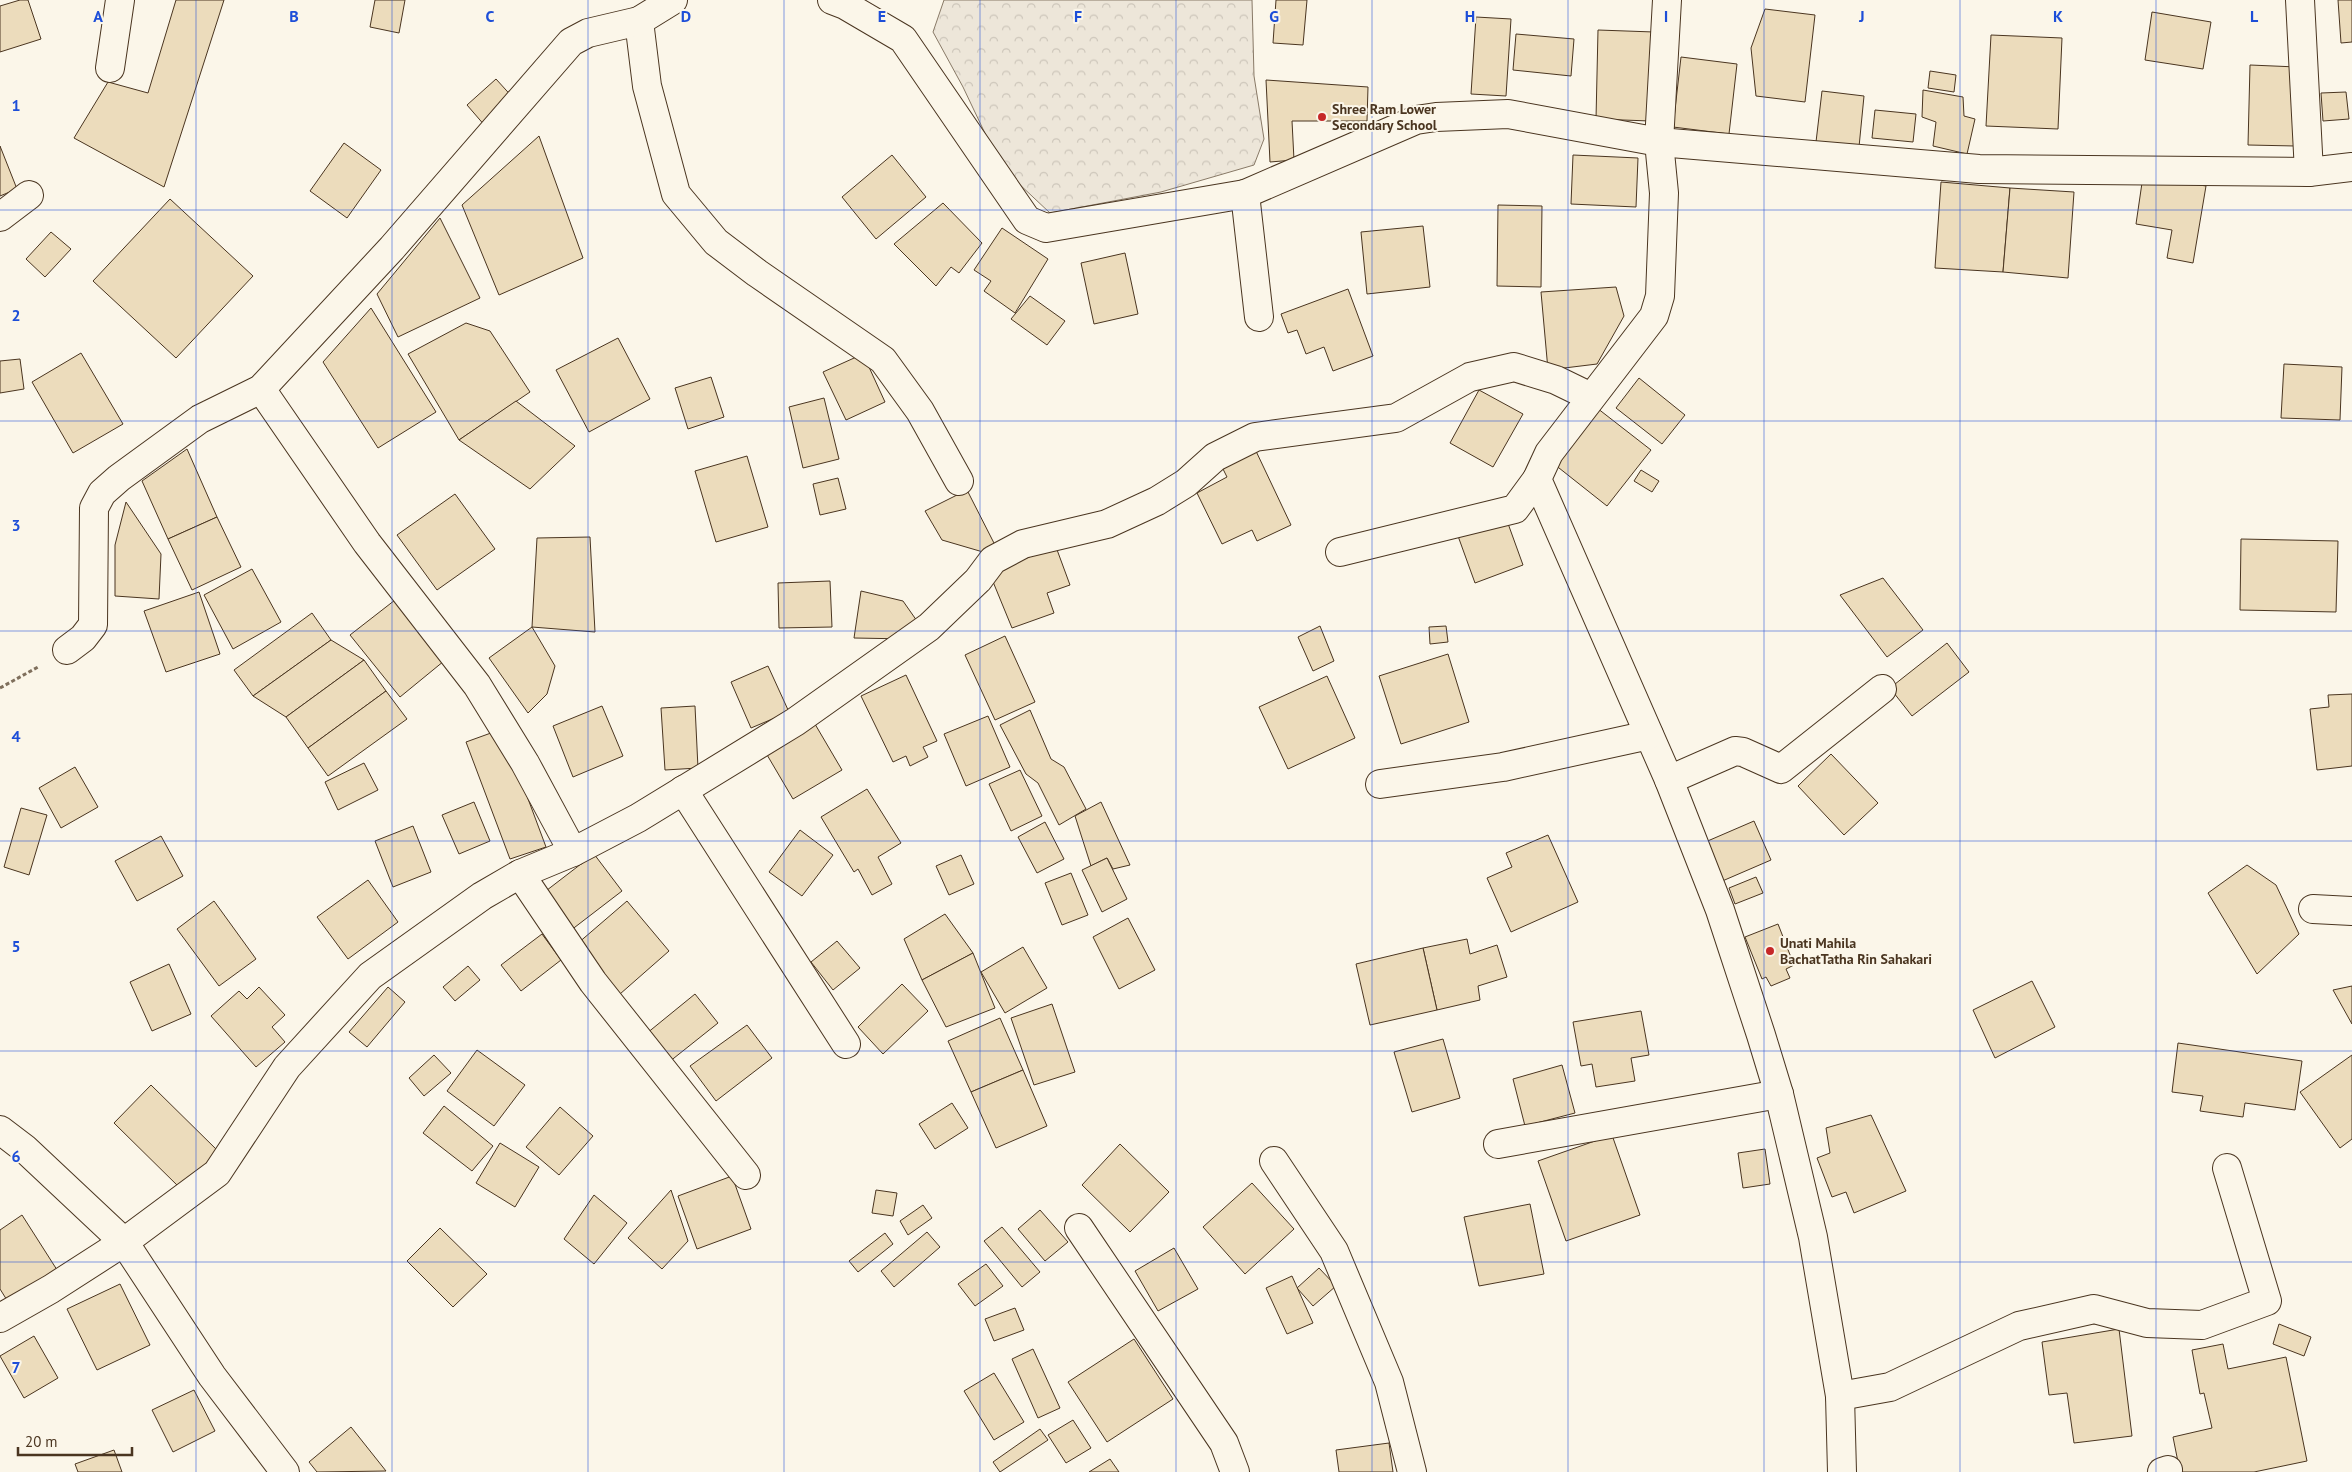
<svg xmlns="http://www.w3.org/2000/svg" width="2352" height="1472" font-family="'PT Sans',sans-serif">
	<defs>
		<pattern id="forest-crowns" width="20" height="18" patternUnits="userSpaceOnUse" patternTransform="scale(1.25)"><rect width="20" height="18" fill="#ede6d9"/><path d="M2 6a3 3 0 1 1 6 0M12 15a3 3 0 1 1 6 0" fill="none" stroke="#cdc6ba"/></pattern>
	</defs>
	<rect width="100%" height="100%" fill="#fbf6e9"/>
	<polygon fill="url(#forest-crowns)" stroke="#887966" points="944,0 1252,0 1254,76 1264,139 1254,165 1161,192 1050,213 1001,167 963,87 933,32"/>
	<g fill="#ecdcbc" stroke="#4a3520">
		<polygon points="20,0 28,0 41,39 0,52 0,6"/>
		<polygon points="176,0 224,0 164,187 74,138 108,82 148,93"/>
		<polygon points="375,0 405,0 399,33 370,27"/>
		<polygon points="1276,0 1307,0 1303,45 1273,43"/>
		<polygon points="2338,0 2352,0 2352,42 2341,43"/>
		<polygon points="1765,9 1815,15 1805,102 1756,96 1751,48"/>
		<polygon points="2152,12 2211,22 2203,69 2145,60"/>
		<polygon points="1476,17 1511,19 1506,96 1471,94"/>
		<polygon points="1598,30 1654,32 1650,121 1596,119"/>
		<polygon points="1516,34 1574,39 1571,76 1513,70"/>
		<polygon points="1991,35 2062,38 2058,129 1986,126"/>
		<polygon points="1681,57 1737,64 1729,134 1673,127"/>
		<polygon points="2250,65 2297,67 2295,146 2248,145"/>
		<polygon points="1930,71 1956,75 1954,92 1928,88"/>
		<polygon points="496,79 516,101 486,127 467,105"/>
		<polygon points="1266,80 1368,87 1367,121 1292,121 1294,160 1270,162"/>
		<polygon points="1923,90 1963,97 1964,116 1975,119 1967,154 1933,146 1936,122 1922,117"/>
		<polygon points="1822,91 1864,96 1859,147 1816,142"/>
		<polygon points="2346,92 2349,119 2323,121 2321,93"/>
		<polygon points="1875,110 1916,114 1913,142 1872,138"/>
		<polygon points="539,136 583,258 499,295 462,205"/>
		<polygon points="344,143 381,170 347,218 310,191"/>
		<polygon points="0,146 17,189 0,196"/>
		<polygon points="892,155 926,197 876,239 842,197"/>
		<polygon points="1573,155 1638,158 1636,207 1571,204"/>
		<polygon points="2143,176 2206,186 2193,263 2167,258 2172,230 2136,224"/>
		<polygon points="1941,182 2010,188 2003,272 1935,268"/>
		<polygon points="2010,188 2074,192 2068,278 2003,272"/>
		<polygon points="170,199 253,276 176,358 93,281"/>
		<polygon points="943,203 982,243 959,273 951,267 936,286 894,244"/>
		<polygon points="1498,205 1542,206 1541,287 1497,286"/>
		<polygon points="440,218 480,298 398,337 377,294"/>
		<polygon points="1423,226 1430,287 1367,294 1361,232"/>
		<polygon points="1002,228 1048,259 1015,313 984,291 991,281 974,270"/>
		<polygon points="51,232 71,249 45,277 26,259"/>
		<polygon points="1125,253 1138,314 1094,324 1081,263"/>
		<polygon points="1616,287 1624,316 1597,364 1548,370 1541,292"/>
		<polygon points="1348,289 1373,356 1333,371 1324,347 1306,354 1297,330 1288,333 1281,314"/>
		<polygon points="1030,296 1065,321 1047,345 1011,319"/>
		<polygon points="371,308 436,412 378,448 323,362"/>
		<polygon points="466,323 490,331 530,392 459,440 408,354"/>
		<polygon points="618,338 650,399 589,432 556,370"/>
		<polygon points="81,353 123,424 73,453 32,382"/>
		<polygon points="863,354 885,402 846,420 823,372"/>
		<polygon points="20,359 24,389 0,393 0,361"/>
		<polygon points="2284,364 2342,367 2340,420 2281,418"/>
		<polygon points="711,377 724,417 688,429 675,388"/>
		<polygon points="1639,378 1685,415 1662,444 1616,408"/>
		<polygon points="1479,390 1523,414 1493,467 1450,443"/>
		<polygon points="824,398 839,459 803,468 789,407"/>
		<polygon points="516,401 575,446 530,489 459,440"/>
		<polygon points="1597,408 1651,450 1607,506 1554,464"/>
		<polygon points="187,449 217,517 168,539 142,481"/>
		<polygon points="1255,449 1291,525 1257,541 1252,530 1222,544 1197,493 1227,477 1221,465"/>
		<polygon points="747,456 768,527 716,542 695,471"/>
		<polygon points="1641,470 1659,481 1652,492 1634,481"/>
		<polygon points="838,478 846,509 820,515 813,484"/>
		<polygon points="967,490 996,547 983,552 942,540 925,511"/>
		<polygon points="455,494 495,549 437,590 397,535"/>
		<polygon points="126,502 161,554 159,599 115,596 115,545"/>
		<polygon points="217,517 241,567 192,590 168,539"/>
		<polygon points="1506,518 1523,565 1475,583 1458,536"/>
		<polygon points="590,537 595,632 532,627 537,538"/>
		<polygon points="2241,539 2338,541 2336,612 2240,610"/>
		<polygon points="1056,547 1070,585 1047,593 1054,613 1012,628 989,572"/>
		<polygon points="252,569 281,622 233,649 204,595"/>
		<polygon points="1883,578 1923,630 1887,657 1840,595"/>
		<polygon points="830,581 832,627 779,628 778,583"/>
		<polygon points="861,591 903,601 917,621 909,639 854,638"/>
		<polygon points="199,592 220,654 166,672 144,611"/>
		<polygon points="395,600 444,661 400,697 350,635"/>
		<polygon points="312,613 331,640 253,696 234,670"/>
		<polygon points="1320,626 1334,661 1313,671 1298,637"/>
		<polygon points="1446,626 1448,642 1430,644 1429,627"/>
		<polygon points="532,627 555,666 547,694 528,713 489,658"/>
		<polygon points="1005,636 1035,702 995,720 965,655"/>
		<polygon points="331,640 364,660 286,717 253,696"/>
		<polygon points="1947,643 1969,672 1912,716 1890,688"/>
		<polygon points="1448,654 1469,722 1401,744 1379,676"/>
		<polygon points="364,660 386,691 308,748 286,717"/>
		<polygon points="768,666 789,712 751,728 731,682"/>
		<polygon points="906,675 937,741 923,747 928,757 910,766 906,756 893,762 861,696"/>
		<polygon points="1327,676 1355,738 1288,769 1259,707"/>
		<polygon points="386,691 407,719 328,776 308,748"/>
		<polygon points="2352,694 2352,766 2317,770 2310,709 2329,707 2328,695"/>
		<polygon points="602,706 623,756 573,777 553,726"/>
		<polygon points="695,706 698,768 665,770 661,708"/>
		<polygon points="1030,710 1051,759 1064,767 1086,809 1059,825 1038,783 1026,774 1000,725"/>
		<polygon points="988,716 1010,767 966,786 944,734"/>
		<polygon points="812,719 842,770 793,799 763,748"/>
		<polygon points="502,729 546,847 510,859 466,742"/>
		<polygon points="1831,754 1878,803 1844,835 1798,786"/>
		<polygon points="364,763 378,790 338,810 325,782"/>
		<polygon points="75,767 98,807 61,828 39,788"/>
		<polygon points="1020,770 1042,816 1011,831 989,784"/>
		<polygon points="867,789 901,843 878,857 892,884 872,895 858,869 854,872 821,817"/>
		<polygon points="474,802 490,841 459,854 442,815"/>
		<polygon points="1101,802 1130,865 1113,869 1107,858 1091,866 1075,816"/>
		<polygon points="21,808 47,815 29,875 4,867"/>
		<polygon points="1754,821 1771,860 1720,882 1703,843"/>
		<polygon points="1045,822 1064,859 1037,873 1018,837"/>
		<polygon points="413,826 431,872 393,887 375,841"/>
		<polygon points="800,830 833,855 802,896 769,872"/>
		<polygon points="1548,835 1578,902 1511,932 1487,878 1512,867 1506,853"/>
		<polygon points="161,836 183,876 137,901 115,861"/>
		<polygon points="594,854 622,891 566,934 538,897"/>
		<polygon points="961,855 974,884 949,895 936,866"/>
		<polygon points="1107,858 1127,899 1102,912 1082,870"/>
		<polygon points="2247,865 2276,885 2299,934 2257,974 2208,893"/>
		<polygon points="1071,873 1088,915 1062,925 1045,883"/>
		<polygon points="1756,877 1763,893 1735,904 1729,888"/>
		<polygon points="368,880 398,922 348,959 317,917"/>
		<polygon points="214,901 256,959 219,986 177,929"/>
		<polygon points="627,901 669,951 620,994 577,944"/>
		<polygon points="945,914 973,953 922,980 904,939"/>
		<polygon points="1128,918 1155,970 1119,989 1093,937"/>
		<polygon points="1778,924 1794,965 1786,969 1790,978 1771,986 1766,977 1762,979 1745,937"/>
		<polygon points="542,934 561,960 521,991 501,965"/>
		<polygon points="1467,939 1470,954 1497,945 1507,977 1478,986 1480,1000 1437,1010 1423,948"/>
		<polygon points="837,941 860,968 833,990 811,962"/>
		<polygon points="1023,947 1047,988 1005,1013 981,972"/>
		<polygon points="1423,948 1437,1010 1370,1025 1356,964"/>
		<polygon points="973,953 995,1008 946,1027 922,980"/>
		<polygon points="169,964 191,1014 152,1031 130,982"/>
		<polygon points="468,966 480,980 455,1001 443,987"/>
		<polygon points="2032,981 2055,1027 1995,1058 1973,1010"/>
		<polygon points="902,984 928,1011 883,1054 858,1027"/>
		<polygon points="2352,986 2352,1024 2333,990"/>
		<polygon points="259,987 285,1015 272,1027 285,1042 256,1067 211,1016 239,991 247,999"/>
		<polygon points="388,987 405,1002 367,1047 349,1032"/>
		<polygon points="695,994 718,1023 664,1066 641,1038"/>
		<polygon points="1052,1004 1075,1072 1034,1085 1011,1018"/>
		<polygon points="1641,1011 1649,1055 1631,1058 1635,1081 1596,1087 1592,1064 1581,1066 1573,1022"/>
		<polygon points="1000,1018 1023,1070 971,1092 948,1041"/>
		<polygon points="747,1025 772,1058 716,1101 690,1066"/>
		<polygon points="1443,1039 1460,1098 1412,1112 1394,1052"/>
		<polygon points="2178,1043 2302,1061 2295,1110 2245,1103 2243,1117 2200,1111 2203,1096 2172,1092"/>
		<polygon points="477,1050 525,1085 494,1126 447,1091"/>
		<polygon points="434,1055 451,1073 424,1096 409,1078"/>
		<polygon points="2352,1055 2352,1139 2340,1148 2300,1092"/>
		<polygon points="1562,1065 1575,1113 1525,1126 1513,1079"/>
		<polygon points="1023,1070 1047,1126 996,1148 971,1092"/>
		<polygon points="151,1085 218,1151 181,1189 114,1123"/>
		<polygon points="952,1103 968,1128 935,1149 919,1124"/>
		<polygon points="444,1106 493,1146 472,1171 423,1133"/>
		<polygon points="560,1107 593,1136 559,1175 526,1147"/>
		<polygon points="1871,1115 1906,1191 1854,1213 1846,1192 1832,1197 1817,1158 1830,1153 1826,1128"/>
		<polygon points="1612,1135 1640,1215 1566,1241 1538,1161"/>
		<polygon points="500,1143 539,1167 515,1207 476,1183"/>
		<polygon points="1120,1144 1169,1192 1130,1232 1082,1185"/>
		<polygon points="1765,1149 1770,1184 1743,1188 1738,1153"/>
		<polygon points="732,1176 751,1229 697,1249 678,1196"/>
		<polygon points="1252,1183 1294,1229 1245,1274 1203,1227"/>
		<polygon points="671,1190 688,1241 662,1269 628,1238"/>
		<polygon points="876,1190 897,1193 893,1216 872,1213"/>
		<polygon points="594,1195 627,1223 594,1264 564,1239"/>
		<polygon points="1530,1204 1544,1274 1479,1286 1464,1217"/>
		<polygon points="923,1205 932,1218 908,1235 900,1221"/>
		<polygon points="1040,1210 1068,1242 1045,1261 1018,1229"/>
		<polygon points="22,1215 59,1273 10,1305 0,1289 0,1230"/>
		<polygon points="1002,1227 1040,1272 1022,1287 984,1241"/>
		<polygon points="440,1228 487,1274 453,1307 407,1261"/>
		<polygon points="927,1232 940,1247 894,1287 881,1271"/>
		<polygon points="885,1233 893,1244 858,1272 849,1261"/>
		<polygon points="1174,1248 1198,1289 1158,1311 1135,1271"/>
		<polygon points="986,1264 1003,1286 975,1306 958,1284"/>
		<polygon points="1319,1268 1336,1286 1313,1306 1297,1288"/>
		<polygon points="1292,1276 1313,1323 1287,1334 1266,1288"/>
		<polygon points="120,1284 150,1345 97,1370 67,1309"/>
		<polygon points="1015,1308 1024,1330 994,1341 985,1319"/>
		<polygon points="2279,1324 2311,1337 2304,1356 2273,1344"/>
		<polygon points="2119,1329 2132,1436 2074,1443 2067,1393 2049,1395 2042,1342"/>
		<polygon points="34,1336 58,1378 24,1398 0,1356"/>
		<polygon points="1134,1339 1173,1399 1107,1442 1068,1382"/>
		<polygon points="2223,1344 2228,1369 2286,1357 2307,1461 2254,1472 2180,1472 2173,1437 2212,1428 2204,1393 2200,1394 2192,1350"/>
		<polygon points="1033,1349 1060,1408 1038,1418 1012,1359"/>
		<polygon points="994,1373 1024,1422 994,1440 964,1391"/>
		<polygon points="194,1390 215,1431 173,1452 152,1410"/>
		<polygon points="1073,1420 1091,1448 1066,1463 1048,1435"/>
		<polygon points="351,1427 386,1471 317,1472 309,1462"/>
		<polygon points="1040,1429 1048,1440 1000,1472 993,1462"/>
		<polygon points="1389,1443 1393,1472 1339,1472 1336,1450"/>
		<polygon points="114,1450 122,1472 78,1472 75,1464"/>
		<polygon points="1110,1459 1119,1472 1089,1472"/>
	</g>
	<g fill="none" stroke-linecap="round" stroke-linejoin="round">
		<g stroke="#4a3520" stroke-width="30">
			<g id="minor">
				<polyline points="832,0 845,5 903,39 1027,220 1046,228 1245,194 1416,120 1436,117 1508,114 1659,142 1979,169 2309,172 2352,167"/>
				<polyline points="1667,0 1659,142 1664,193 1660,296 1654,316 1549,453 1537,479 1669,780 1720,910 1761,1035 1779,1094 1813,1237 1840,1396 1842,1472"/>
				<polyline points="2300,0 2309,172"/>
				<polyline points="639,21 647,86 676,194 716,242 757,273 883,360 920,411 959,481"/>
				<polyline points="110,68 120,0"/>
				<polyline points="1245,194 1259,317"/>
				<polyline points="0,217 29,195"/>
				<polyline points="261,389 367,543 477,685 525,763 573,852 638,818 795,722 929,627 978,580 993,560 1023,544 1107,524 1157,501 1186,483 1215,457 1255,437 1396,418 1470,377 1514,367 1556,380 1591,397"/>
				<polyline points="1340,552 1515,509 1537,479"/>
				<polyline points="67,650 83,638 93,625 94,508 102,493 119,478 200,419 261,389 392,248 571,42 588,33 639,21 673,0"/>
				<polyline points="1669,780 1735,751 1743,752 1781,769 1882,689"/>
				<polyline points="1380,784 1503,767 1649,735"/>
				<polyline points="683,790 846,1044"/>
				<polyline points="520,874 593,982 746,1175"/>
				<polyline points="2313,909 2352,911"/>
				<polyline points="0,1130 25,1149 124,1242 212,1376 285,1472"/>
				<polyline points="1498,1144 1779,1094"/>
				<polyline points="1274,1161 1334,1251 1389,1382 1412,1472"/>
				<polyline points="1079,1228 1224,1443 1235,1472"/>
				<polyline points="0,1318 51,1289 124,1242 217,1173 287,1067 370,976 482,896 520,874 573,852"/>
				<polyline points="1840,1396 1890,1387 2019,1326 2094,1309 2147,1323 2202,1325 2267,1301 2227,1168"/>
				<polyline points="2162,1472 2168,1470"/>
			</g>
		</g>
		<polyline stroke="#7f6f5c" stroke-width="3" stroke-dasharray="4 2.5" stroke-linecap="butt" points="0,688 38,667"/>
		<use href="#minor" stroke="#fbf6e9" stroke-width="28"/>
	</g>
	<path fill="none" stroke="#1d4ed8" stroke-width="1" stroke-opacity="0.55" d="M196 0V1472M392 0V1472M588 0V1472M784 0V1472M980 0V1472M1176 0V1472M1372 0V1472M1568 0V1472M1764 0V1472M1960 0V1472M2156 0V1472M0 210H2352M0 421H2352M0 631H2352M0 841H2352M0 1051H2352M0 1262H2352"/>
	<g fill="#c62828" stroke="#fbf6e9" stroke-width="2">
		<circle cx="1322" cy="117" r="5"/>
		<circle cx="1770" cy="951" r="5"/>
	</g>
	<g text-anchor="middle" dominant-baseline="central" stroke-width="4" stroke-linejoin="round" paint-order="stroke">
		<g font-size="14" font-weight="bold" fill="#4a3520" stroke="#fbf6e9" text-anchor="start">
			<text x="1332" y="109">Shree Ram Lower<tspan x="1332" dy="16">Secondary School</tspan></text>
			<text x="1780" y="943">Unati Mahila<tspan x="1780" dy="16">BachatTatha Rin Sahakari</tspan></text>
		</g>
	</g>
	<g font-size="16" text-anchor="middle" font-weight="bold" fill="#1d4ed8" stroke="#fbf6e9" stroke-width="4" stroke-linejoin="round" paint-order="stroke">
		<text x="98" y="22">A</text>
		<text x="294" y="22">B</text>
		<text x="490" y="22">C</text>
		<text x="686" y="22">D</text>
		<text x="882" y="22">E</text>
		<text x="1078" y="22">F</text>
		<text x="1274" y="22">G</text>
		<text x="1470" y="22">H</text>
		<text x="1666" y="22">I</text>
		<text x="1862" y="22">J</text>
		<text x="2058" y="22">K</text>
		<text x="2254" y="22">L</text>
		<text x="16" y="111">1</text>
		<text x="16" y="321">2</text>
		<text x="16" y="531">3</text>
		<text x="16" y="742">4</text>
		<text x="16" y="952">5</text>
		<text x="16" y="1162">6</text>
		<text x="16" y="1373">7</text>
	</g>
	<path d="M18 1447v8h114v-8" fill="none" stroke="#4a3520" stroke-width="2.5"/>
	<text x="25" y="1447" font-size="15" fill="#4a3520" stroke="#fbf6e9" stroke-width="4" paint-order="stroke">20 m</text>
</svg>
